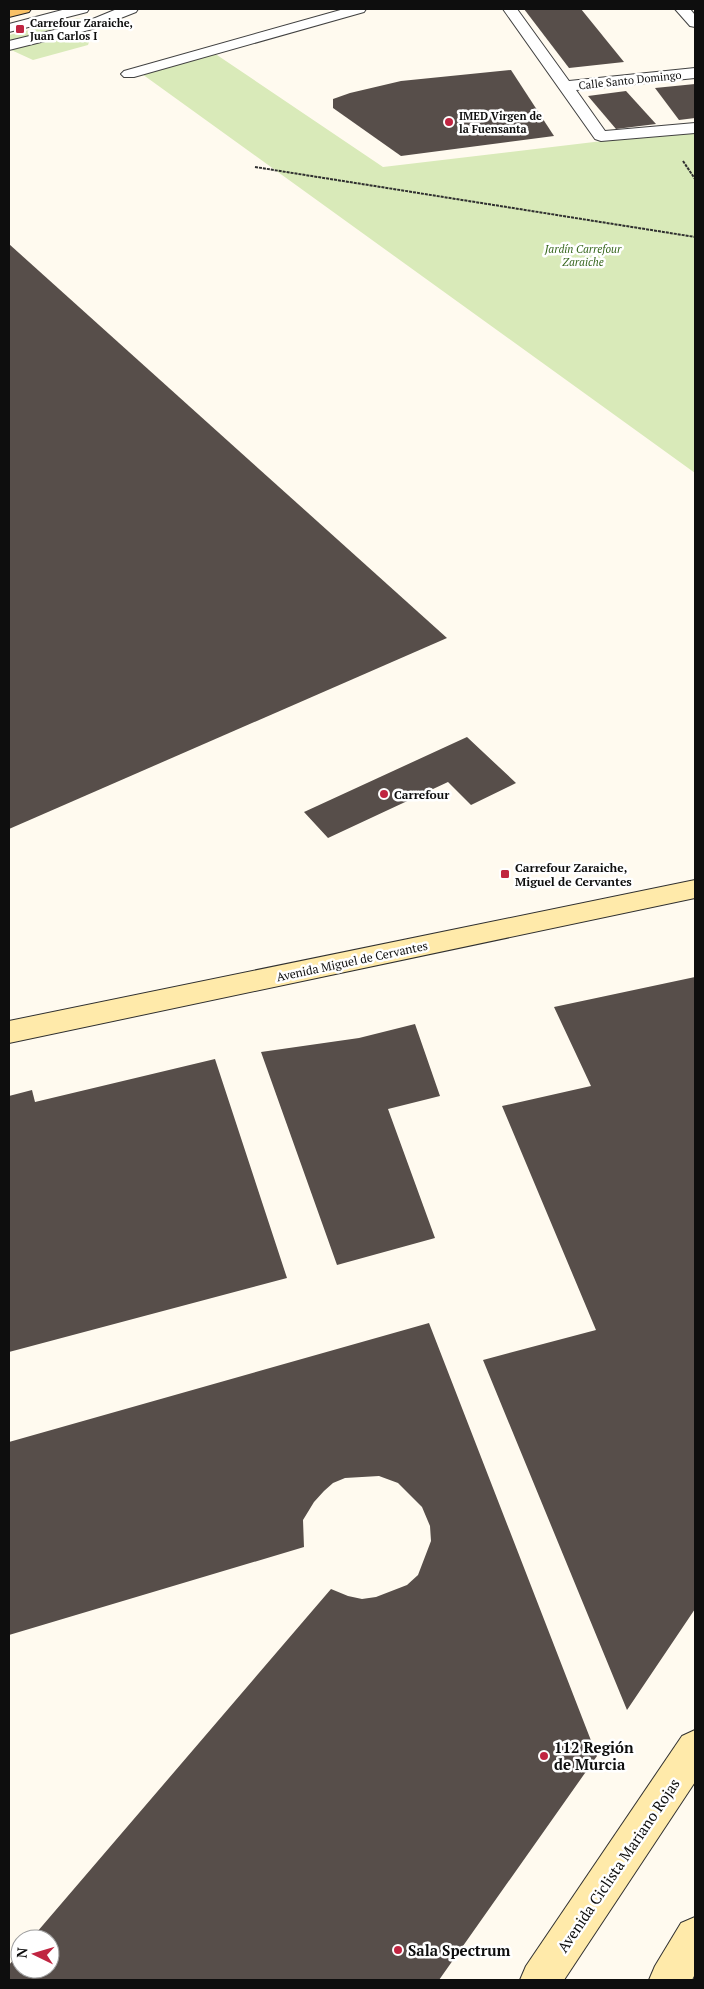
<svg xmlns="http://www.w3.org/2000/svg" width="704" height="1989" font-family="'PT Serif',serif">
	<rect width="100%" height="100%" fill="#fffaef"/>
	<g fill="#d9eab9">
		<polygon points="78,18 85,20 80,27 9,41 9,35"/>
		<polygon points="72,34 84,35 90,39 88,45 33,60 9,49"/>
		<polygon points="214,53 383,167 695,130 695,473 142,74"/>
	</g>
	<g fill="#574e4a">
		<polygon points="524,9 581,9 624,62 569,68"/>
		<polygon points="511,70 554,136 401,156 333,108 333,99 350,93 401,81"/>
		<polygon points="695,84 695,118 679,120 655,88"/>
		<polygon points="626,91 656,124 616,129 588,96"/>
		<polygon points="9,244 447,638 9,829"/>
		<polygon points="467,737 516,783 471,805 448,782 328,838 304,812"/>
		<polygon points="695,977 695,1609 627,1710 483,1360 596,1330 502,1106 591,1086 554,1007"/>
		<polygon points="415,1024 440,1096 388,1109 435,1238 337,1265 261,1052 359,1038"/>
		<polygon points="215,1059 287,1278 9,1352 9,1096 32,1090 35,1102"/>
		<polygon points="429,1323 597,1756 439,1980 9,1980 9,1965 20,1952 20,1969 50,1969 50,1939 31,1939 331,1589 348,1596 362,1599 376,1597 407,1585 418,1575 431,1541 430,1526 422,1507 398,1483 379,1476 345,1478 333,1483 324,1491 314,1502 303,1520 304,1547 9,1635 9,1442"/>
	</g>
	<g fill="none" stroke-linecap="round" stroke-linejoin="round">
		<g stroke="#414141" stroke-width="2">
			<g id="pedestrian">
				<polygon points="117,9 138,9 136,12 93,29 9,50 9,41 83,23"/>
				<polygon points="344,9 366,9 364,12 134,77 124,77 121,74 124,71"/>
			</g>
		</g>
		<g stroke="#414141" stroke-width="2">
			<g id="minor">
				<polygon points="66,9 89,9 87,12 9,32 9,24"/>
				<polygon points="503,9 517,9 569,81 695,68 695,78 576,90 605,131 695,123 695,133 601,141 595,139"/>
				<polygon points="675,9 690,9 695,15 695,27 690,26"/>
			</g>
		</g>
		<g stroke="#303030" stroke-width="2">
			<g id="secondary">
				<polygon points="695,880 695,898 9,1043 9,1021"/>
				<polygon points="695,1730 695,1782 564,1980 520,1980 526,1966 682,1736"/>
				<polygon points="695,1917 695,1974 692,1980 649,1980 655,1966 681,1923"/>
			</g>
		</g>
		<g stroke="#1f1f1f" stroke-width="2">
			<polygon id="primary" points="9,9 31,9 29,12 9,17"/>
		</g>
		<g stroke="#303030" stroke-width="2" stroke-dasharray="3 1" stroke-linecap="butt">
			<polyline points="683,161 695,179"/>
			<polyline points="255,167 695,237"/>
		</g>
		<use href="#pedestrian" fill="#fff" fill-rule="evenodd"/>
		<use href="#minor" fill="#fff" fill-rule="evenodd"/>
		<use href="#secondary" fill="#ffeaaa" fill-rule="evenodd"/>
		<use href="#primary" fill="#f9c165" fill-rule="evenodd"/>
	</g>
	<g fill="#c02541" stroke="#fff" stroke-width="2">
		<rect x="15" y="24" width="10" height="10" rx="2.5"/>
		<circle cx="449" cy="122" r="5"/>
		<circle cx="384" cy="794" r="5"/>
		<rect x="500" y="869" width="10" height="10" rx="2.5"/>
		<circle cx="544" cy="1756" r="5"/>
		<circle cx="398" cy="1950" r="5"/>
	</g>
	<g text-anchor="middle" dominant-baseline="central" stroke-width="5" stroke-linejoin="round" paint-order="stroke">
		<g font-size="11" font-weight="bold" fill="#0e0e0e" stroke="#fff" text-anchor="start">
			<text x="30" y="23">Carrefour Zaraiche,<tspan x="30" dy="13">Juan Carlos I</tspan></text>
			<text x="459" y="116">IMED Virgen de<tspan x="459" dy="13">la Fuensanta</tspan></text>
		</g>
		<g font-size="11" fill="#0e0e0e" stroke="#fff">
			<text transform="translate(630 80) rotate(-6)">Calle Santo Domingo</text>
		</g>
		<g font-size="11" font-style="italic" fill="#37671e" stroke="#fff">
			<text x="583" y="249">Jardín Carrefour<tspan x="583" dy="13">Zaraiche</tspan></text>
		</g>
		<g font-size="12" font-weight="bold" fill="#0e0e0e" stroke="#fff" text-anchor="start">
			<text x="394" y="794">Carrefour</text>
			<text x="515" y="867">Carrefour Zaraiche,<tspan x="515" dy="14">Miguel de Cervantes</tspan></text>
		</g>
		<g font-size="12" fill="#0e0e0e" stroke="#fff">
			<text transform="translate(352 961) rotate(-12)">Avenida Miguel de Cervantes</text>
		</g>
		<g font-size="15" font-weight="bold" fill="#0e0e0e" stroke="#fff" text-anchor="start">
			<text x="554" y="1747">112 Región<tspan x="554" dy="17">de Murcia</tspan></text>
			<text x="408" y="1950">Sala Spectrum</text>
		</g>
		<g font-size="15" fill="#0e0e0e" stroke="#fff">
			<text transform="translate(618 1865) rotate(-56)">Avenida Ciclista Mariano Rojas</text>
		</g>
	</g>
	<rect width="704" height="1989" fill="none" stroke="#0e0e0e" stroke-width="20"/>
	<g transform="translate(35 1954) rotate(275)"><circle r="24" fill="#ffffff" stroke="#9f9f9f"/>
	<path d="M0-4L9 19L0 12L-9 19Z" fill="#c02541"/>
	<text y="-8" font-size="14" font-weight="bold" text-anchor="middle" fill="#0e0e0e">N</text>
	</g>
</svg>
